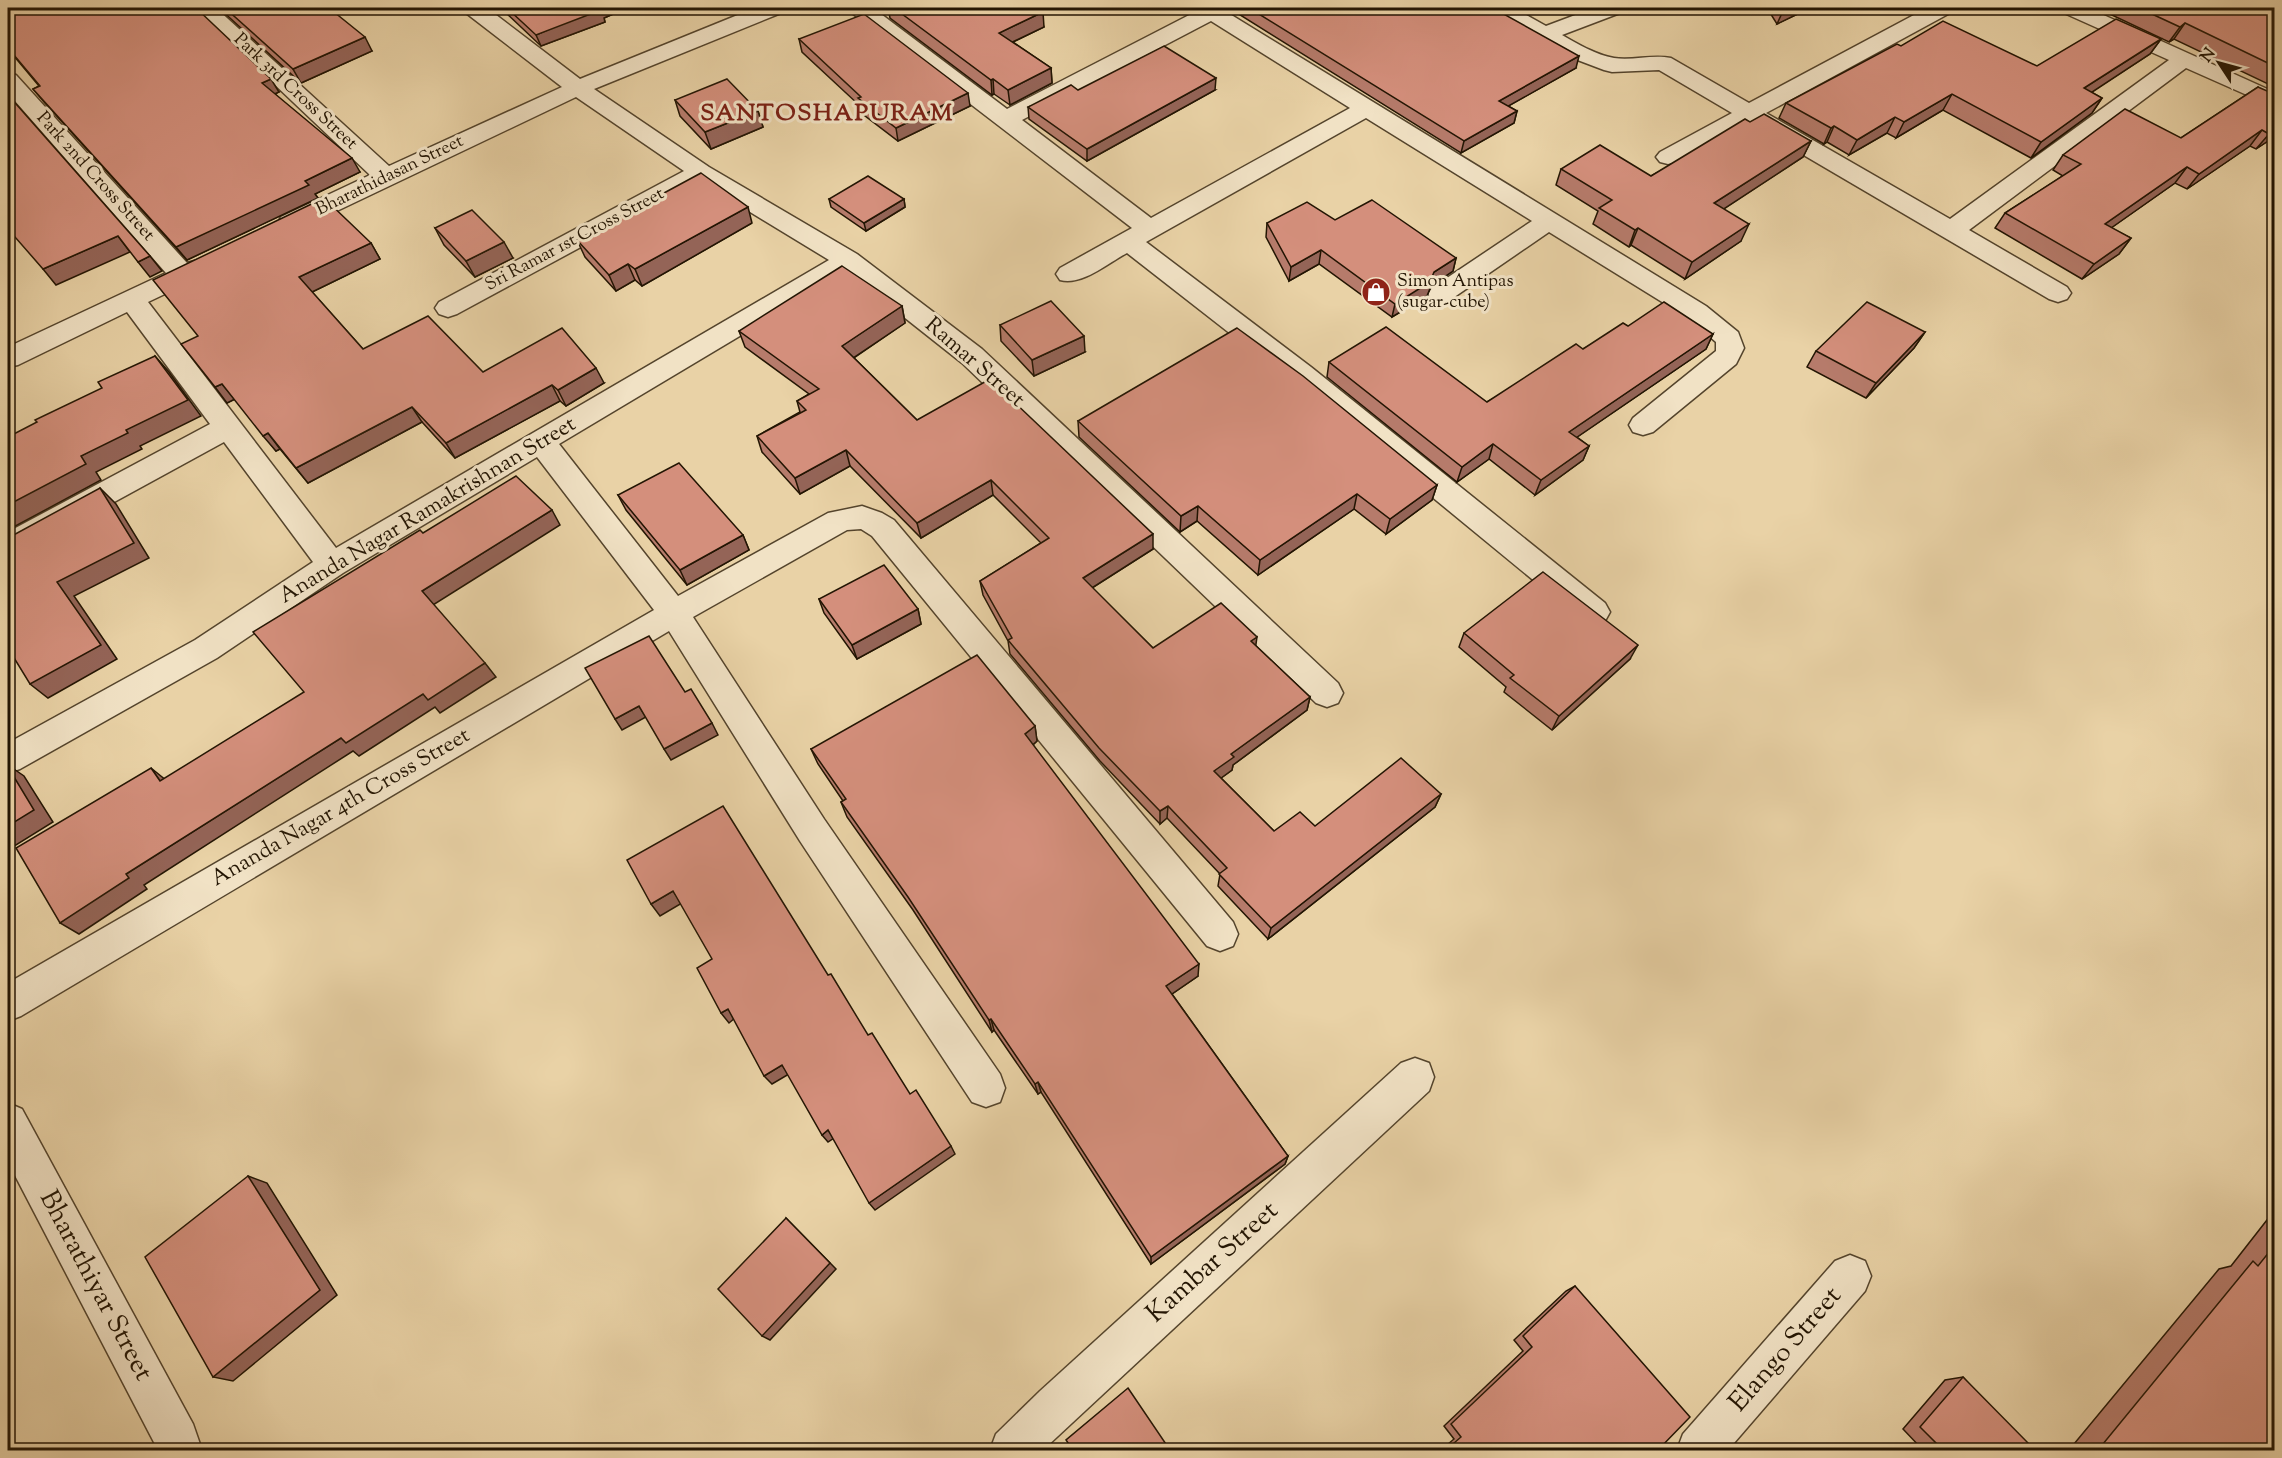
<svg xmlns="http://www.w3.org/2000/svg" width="2282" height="1458" font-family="'Sorts Mill Goudy',serif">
	<rect width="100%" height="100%" fill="#e9d2a6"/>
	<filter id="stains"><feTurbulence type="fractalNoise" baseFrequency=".00333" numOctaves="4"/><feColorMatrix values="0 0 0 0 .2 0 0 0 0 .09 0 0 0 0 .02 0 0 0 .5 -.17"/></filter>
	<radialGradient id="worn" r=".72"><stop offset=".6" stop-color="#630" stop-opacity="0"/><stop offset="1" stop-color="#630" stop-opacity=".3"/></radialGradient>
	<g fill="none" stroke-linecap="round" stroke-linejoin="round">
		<g stroke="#54442c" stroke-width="3">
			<g id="minor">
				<polygon points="194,8 216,8 389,166 562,87 466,13 464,8 487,8 580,79 755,8 783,8 781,13 594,89 709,167 857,254 982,349 1338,683 1343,693 1338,703 1327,707 1316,703 962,363 847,272 559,444 678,596 828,513 862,506 882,513 894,520 1233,922 1238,934 1233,946 1220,951 1207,946 872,536 861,529 847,530 693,617 824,819 1000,1074 1005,1088 1000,1102 986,1107 972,1102 800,841 669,631 21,1016 8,1021 8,983 654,610 537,457 343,573 217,658 20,769 8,773 8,743 195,640 313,562 224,442 19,554 8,557 8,532 210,424 127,312 18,365 8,367 8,347 166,273 8,93 8,73 16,75 187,263 198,260 207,262 211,268 207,274 148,302 336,548 829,260 701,182 457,314 448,317 439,314 435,308 439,302 684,171 576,97 299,229 290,231 281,229 278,223 281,217 370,175"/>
				<path d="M850 8H873L1007 109 1197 11 1195 8H1220L1706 306 1738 332 1744 348 1736 364 1653 432 1643 435 1633 432 1629 425 1633 418 1716 351V342L1688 318 1549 232 1450 300 1441 303 1432 300 1428 294 1432 288 1532 221 1366 118 1146 242 1311 367 1605 603 1610 612 1605 621 1594 624 1583 621 1291 381 1127 253C1108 263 1082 286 1060 280L1056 274 1060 268 1132 228 852 13ZM1211 21 1350 108 1151 218 1022 120Z"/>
				<path d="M1488 8H1514L1546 26 1594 8H1622L1620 13 1562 35C1578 44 1596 55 1614 58 1633 61 1652 54 1671 58L1749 103 1927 8H1952L1950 13 1766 113 1950 219 2169 60 2064 13 2062 8H2088L2274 92V107L2186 68 1969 230 2067 287 2071 293 2067 299 2058 302 2049 299 1749 123 1676 162 1668 164 1660 162 1656 157 1660 152 1732 113 1659 70 1612 72 1604 70 1567 56 1491 13Z"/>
				<polygon points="1415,1058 1429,1063 1434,1077 1429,1091 1043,1450 990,1450 996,1434 1040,1391 1401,1063"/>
				<polygon points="8,1103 22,1109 193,1424 202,1450 158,1450 8,1162"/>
				<polygon points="1850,1255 1865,1261 1871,1276 1865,1291 1728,1450 1677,1450 1683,1434 1835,1261"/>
			</g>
		</g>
		<use href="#minor" fill="#f1e2c5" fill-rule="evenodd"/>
	</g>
	<g fill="#b67b6b" stroke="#231503" stroke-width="1.5">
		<polygon points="8,8 279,92 275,94 360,172 315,194 318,198 187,260 44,102 33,89 39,86 8,49"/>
		<polygon points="219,8 329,8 372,51 301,83"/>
		<polygon points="492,8 627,8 604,18 605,22 541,46 504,11 499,13"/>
		<polygon points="882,8 1036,8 1044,27 1013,42 1051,68 1052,83 1010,105 994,94 992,95 890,18 889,13"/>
		<polygon points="1229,8 1493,8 1576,68 1508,106 1517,111 1514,123 1461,153"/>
		<polygon points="1703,8 1717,8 1710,12"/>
		<polygon points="1767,8 1810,8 1777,24"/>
		<polygon points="2097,8 2274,8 2274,80 2268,84 2174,39 2169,42"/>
		<polygon points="799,39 970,106 898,141 860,112 859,105 802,52"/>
		<polygon points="2161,39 2150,54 2091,92 2102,98 2092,113 2031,158 1943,110 1896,138 1887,133 1849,155 1827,142 1824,144 1779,118 1786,103 1901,46 2037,66"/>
		<polygon points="2258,87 2274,137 2256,149 2250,146 2187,189 2175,183 2111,228 2131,238 2119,254 2082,279 1995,228 2005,213 2063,176 2053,170 2063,155 2181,138"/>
		<polygon points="1078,90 1215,90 1087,161 1029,119 1028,107"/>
		<polygon points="675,100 758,111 763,127 711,149 680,116"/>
		<polygon points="1750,122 1811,141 1803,157 1723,209 1741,241 1685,279 1631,245 1629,247 1593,224 1598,211 1556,185 1561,169 1651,176"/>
		<polygon points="829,199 904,199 905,207 866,231 831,207"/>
		<polygon points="1335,220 1456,258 1453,271 1431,286 1427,296 1392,317 1319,264 1289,281 1266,237 1267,223"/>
		<polygon points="752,223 642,286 635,280 616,291 585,257 577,240"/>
		<polygon points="435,228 513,258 475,277 444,245"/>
		<polygon points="371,243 380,259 312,292 363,349 483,372 604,383 566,406 560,401 455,458 422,422 308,483 280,449 276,451 235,399 227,403 198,336"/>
		<polygon points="902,306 905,323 854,358 917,420 1153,549 1092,588 1153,648 1256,646 1310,697 1307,710 1233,765 1232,770 1221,778 1274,831 1315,826 1441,794 1435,807 1268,939 1218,886 1220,874 1167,818 1160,824 1100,761 1010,654 1008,641 983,595 980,581 1041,543 993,495 921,538 850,466 800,494 762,452 757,436 800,412 797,401 809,394 745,347 739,331"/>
		<polygon points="1000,325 1085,352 1034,376 1001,341"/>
		<polygon points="1628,326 1713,334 1706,349 1577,437 1589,446 1583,460 1535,495 1489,459 1457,482 1327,377 1329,362 1487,402 1583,349"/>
		<polygon points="1925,332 1914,348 1866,398 1807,367 1816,351"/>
		<polygon points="1078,421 1437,485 1432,500 1386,534 1354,509 1258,575 1197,521 1180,532 1079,437"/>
		<polygon points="618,495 743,535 749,550 687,585 626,510"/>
		<polygon points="819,599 918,609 921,624 857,659 824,613"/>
		<polygon points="1464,633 1630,659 1552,730 1504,692 1506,687 1459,647"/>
		<polygon points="1035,726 1037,741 1033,745 1198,976 1172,994 1288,1156 1285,1164 1151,1264 1041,1092 1038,1094 994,1030 992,1032 913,910 847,817 841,802 843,801 818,764 811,749"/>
		<polygon points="2274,1211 2274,1450 2069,1450 2219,1269 2231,1266"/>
		<polygon points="1575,1286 1658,1450 1441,1450 1454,1439 1444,1426 1523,1351 1514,1340 1566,1291"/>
		<polygon points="1963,1377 2028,1450 1920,1450 1922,1449 1903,1429 1945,1380"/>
	</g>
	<g fill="#946457" stroke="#231503" stroke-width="1.5">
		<polygon points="496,8 502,8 504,11 499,13"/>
		<polygon points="598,8 627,8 604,18 605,22 541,46 536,35"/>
		<polygon points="1712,8 1717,8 1710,12"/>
		<polygon points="1789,8 1810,8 1777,24 1783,11"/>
		<polygon points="1043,12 1044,27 1000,48 999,33"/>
		<polygon points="2185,23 2174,39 2169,42 2180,27"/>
		<polygon points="365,37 372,51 301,83 293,69"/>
		<polygon points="2161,39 2150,54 2074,104 2084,88"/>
		<polygon points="1579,56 1576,68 1496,113 1499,101"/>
		<polygon points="1051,68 1052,83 1010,105 1008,90"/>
		<polygon points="2274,75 2274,80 2268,84"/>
		<polygon points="1216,78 1215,90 1087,161 1087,149"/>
		<polygon points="271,79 279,92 270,96 262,83"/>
		<polygon points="993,79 994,94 992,95 991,80"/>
		<polygon points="968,93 970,106 898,141 896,128"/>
		<polygon points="1952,94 1943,110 1896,138 1904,122"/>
		<polygon points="2102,98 2092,113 2031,158 2041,142"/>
		<polygon points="758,111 763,127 711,149 705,132"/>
		<polygon points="1517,111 1514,123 1461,153 1464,141"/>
		<polygon points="1895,117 1887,133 1849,155 1857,140"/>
		<polygon points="1834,126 1827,142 1824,144 1831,128"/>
		<polygon points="2262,130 2250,146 2187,189 2199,174"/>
		<polygon points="2274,130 2274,137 2256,149 2269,134"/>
		<polygon points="1811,141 1803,157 1707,220 1714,203"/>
		<polygon points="352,158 360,172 315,194 318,198 187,260 176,247 305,181"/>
		<polygon points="2187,167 2175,183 2094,240 2105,224"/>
		<polygon points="904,199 905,207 866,231 864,223"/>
		<polygon points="748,207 752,223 642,286 635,269"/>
		<polygon points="1749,224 1741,241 1685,279 1692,262"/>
		<polygon points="1638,228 1631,245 1629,247 1635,230"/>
		<polygon points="118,236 130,252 56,285 43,269"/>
		<polygon points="2131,238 2119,254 2082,279 2094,264"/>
		<polygon points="504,242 513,258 475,277 466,261"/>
		<polygon points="371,243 380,259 310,293 299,277"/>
		<polygon points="1321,250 1319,264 1289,281 1291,267"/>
		<polygon points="150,256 162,271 150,277 138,262"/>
		<polygon points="1456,258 1453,271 1431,286 1427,296 1392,317 1395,304 1434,272"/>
		<polygon points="628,264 635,280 616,291 609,275"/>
		<polygon points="902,306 905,323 847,362 842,346"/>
		<polygon points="1925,332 1914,348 1866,398 1876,383"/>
		<polygon points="1713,334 1706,349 1564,446 1569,432"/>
		<polygon points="1084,336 1085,352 1034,376 1032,360"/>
		<polygon points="155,356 169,372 201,416 140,446 142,449 96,472 101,480 8,530 8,505 81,456 126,430"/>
		<polygon points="596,368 604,383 566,406 558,390"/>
		<polygon points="222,384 235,399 227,403 215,387"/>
		<polygon points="552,385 560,401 455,458 446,443"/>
		<polygon points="412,407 422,422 308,483 296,468"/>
		<polygon points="268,433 280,449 276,451 263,436"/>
		<polygon points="1493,444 1489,459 1457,482 1462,467"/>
		<polygon points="1589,446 1583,460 1535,495 1541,480"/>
		<polygon points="846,450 850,466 800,494 795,478"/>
		<polygon points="991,480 993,495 921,538 917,523"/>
		<polygon points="1437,485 1432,500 1386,534 1390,519"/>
		<polygon points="100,488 116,504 149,558 74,596 117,659 48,698 30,684 57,582"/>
		<polygon points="1357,494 1354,509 1258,575 1260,560"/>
		<polygon points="1198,506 1197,521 1180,532 1181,516"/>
		<polygon points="552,510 560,525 433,605 422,591"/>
		<polygon points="1153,534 1153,549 1084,593 1083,578"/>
		<polygon points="743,535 749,550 687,585 680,570"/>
		<polygon points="918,609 921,624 857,659 852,645"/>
		<polygon points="1257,637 1255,651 1251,641"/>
		<polygon points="1638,645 1630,659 1552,730 1559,716"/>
		<polygon points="485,663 496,677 440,713 435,707 359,756 353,751 144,885 147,889 79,934 60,923 126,874 341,738 423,694"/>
		<polygon points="1310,697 1307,710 1233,765 1232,770 1213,784 1214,771 1231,754"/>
		<polygon points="639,706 646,717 622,730 615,719"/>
		<polygon points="712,723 718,735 671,760 664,749"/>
		<polygon points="1035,726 1037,741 1027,750 1025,734"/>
		<polygon points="8,765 24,776 53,822 8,850"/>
		<polygon points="151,768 167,781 160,781"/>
		<polygon points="1441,794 1435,807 1268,939 1271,928"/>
		<polygon points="1168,806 1167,818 1160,824 1160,811"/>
		<polygon points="673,891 682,903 660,916 651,904"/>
		<polygon points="1199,964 1198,976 1166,998 1166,986"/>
		<polygon points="728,1009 735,1018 729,1023 721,1013"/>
		<polygon points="991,1019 994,1030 992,1032 989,1020"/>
		<polygon points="782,1065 789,1074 772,1084 764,1076"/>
		<polygon points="1038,1082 1041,1092 1038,1094 1035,1084"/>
		<polygon points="828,1130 834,1138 828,1142 822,1135"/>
		<polygon points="951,1146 955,1154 875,1210 869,1203"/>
		<polygon points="1288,1156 1285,1164 1151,1264 1151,1257"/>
		<polygon points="248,1176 267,1183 337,1295 233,1381 213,1377"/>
		<polygon points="786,1218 836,1269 770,1340 762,1336"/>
	</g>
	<g fill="#d48f7c" stroke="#231503" stroke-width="1.5">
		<polygon points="8,8 196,8 271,79 262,83 352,158 305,181 309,185 176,247 33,89 40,86 8,48"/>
		<polygon points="225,8 329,8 365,37 293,69"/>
		<polygon points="507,8 598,8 601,10 536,35"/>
		<polygon points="894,8 1036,8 1043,12 999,33 1051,68 1008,90 993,79 991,80"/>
		<polygon points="1249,8 1493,8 1579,56 1499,101 1517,111 1464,141"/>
		<polygon points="1781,8 1789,8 1783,11"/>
		<polygon points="2139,8 2274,8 2274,66 2185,23 2180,27"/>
		<polygon points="864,14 968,93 896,128 858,98 861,97 799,39"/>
		<polygon points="2116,19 2161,39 2084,88 2102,98 2041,142 1952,94 1904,122 1895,117 1857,140 1834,126 1831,128 1786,103 1897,44 1901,46 1943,21 2037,66"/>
		<polygon points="1164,46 1216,78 1087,149 1028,107 1071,85 1078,90"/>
		<polygon points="727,79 758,111 705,132 675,100"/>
		<polygon points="2258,87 2274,94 2274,130 2269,134 2262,130 2199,174 2187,167 2105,224 2131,238 2094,264 2005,213 2081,164 2063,155 2125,109 2181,138"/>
		<polygon points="8,96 9,96 150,256 138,262 118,236 43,269 8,229 8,226 11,224 8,219"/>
		<polygon points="1764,114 1811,141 1714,203 1749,224 1692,262 1638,228 1635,230 1599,208 1612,200 1561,169 1600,145 1651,176 1745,119 1750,122"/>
		<polygon points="701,173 748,207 635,269 628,264 609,275 577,240"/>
		<polygon points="868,176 904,199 864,223 829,199"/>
		<polygon points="324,198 371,243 299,277 363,349 428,316 483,372 562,328 596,368 558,390 552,385 446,443 412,407 296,468 268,433 263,436 222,384 215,387 181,344 198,336 153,280"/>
		<polygon points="1372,200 1456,258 1434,272 1430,282 1395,304 1321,250 1291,267 1267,223 1307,202 1335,220"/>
		<polygon points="472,210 504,242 466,261 435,228"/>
		<polygon points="842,266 902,306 842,346 917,420 990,379 1153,534 1083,578 1153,648 1221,603 1257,637 1251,641 1310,697 1231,754 1234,757 1214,771 1274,831 1300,812 1315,826 1401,758 1441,794 1271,928 1219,874 1227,868 1168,806 1160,811 1099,748 1008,640 1012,638 980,581 1049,538 991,480 917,523 846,450 795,478 757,436 806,410 797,401 819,389 739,331"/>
		<polygon points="1051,301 1084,336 1032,360 1000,325"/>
		<polygon points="1664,302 1713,334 1569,432 1589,446 1541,480 1493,444 1462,467 1329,362 1386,327 1487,402 1576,344 1583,349 1623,323 1628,326"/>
		<polygon points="1867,302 1925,332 1876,383 1816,351"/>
		<polygon points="1237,328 1303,376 1437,485 1390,519 1357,494 1260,560 1198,506 1181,516 1078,421"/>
		<polygon points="155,356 188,400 126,430 128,433 81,456 86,464 8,505 8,437 37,422 35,420 102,388 98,382"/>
		<polygon points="679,463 743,535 680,570 618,495"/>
		<polygon points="516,476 552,510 422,591 485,663 428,700 423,694 346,743 341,738 126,874 129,878 60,923 16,848 151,768 160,781 304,692 253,632 420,530 423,533"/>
		<polygon points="100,488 134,543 57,582 101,645 30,684 8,648 8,538"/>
		<polygon points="884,565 918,609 852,645 819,599"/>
		<polygon points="1543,572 1638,645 1559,716 1510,678 1514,675 1464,633"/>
		<polygon points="649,636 685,692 691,689 712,723 664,749 639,706 615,719 585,668"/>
		<polygon points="977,655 1035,726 1025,734 1199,964 1166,986 1288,1156 1151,1257 1038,1082 1035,1084 991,1019 989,1020 908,897 841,802 846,799 811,749"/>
		<polygon points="8,767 34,810 8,826"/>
		<polygon points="723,806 828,975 831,974 868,1035 872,1033 910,1094 916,1090 951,1146 869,1203 828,1130 822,1135 782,1065 764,1076 728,1009 721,1013 697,968 712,959 673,891 651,904 627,860"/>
		<polygon points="248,1176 320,1290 213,1377 145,1257"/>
		<polygon points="786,1218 830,1263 762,1336 718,1289"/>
		<polygon points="2274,1246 2274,1450 2098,1450 2253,1261 2258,1266"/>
		<polygon points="1575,1286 1690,1417 1658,1450 1446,1450 1461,1437 1451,1424 1532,1347 1523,1336"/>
		<polygon points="1963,1377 2031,1446 2028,1450 1936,1450 1940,1447 1920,1427"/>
		<polygon points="1128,1388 1170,1450 1073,1450 1066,1440"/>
	</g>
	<defs>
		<g id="shop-disc" transform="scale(1.5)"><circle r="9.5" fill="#8f2418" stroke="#f1e2c5"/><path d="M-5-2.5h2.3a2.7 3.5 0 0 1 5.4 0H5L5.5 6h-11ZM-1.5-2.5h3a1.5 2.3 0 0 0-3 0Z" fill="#fff"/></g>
	</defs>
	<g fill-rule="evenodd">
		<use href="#shop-disc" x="1376" y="292"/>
	</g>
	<g text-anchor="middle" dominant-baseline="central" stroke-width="6" stroke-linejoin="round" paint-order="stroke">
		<g font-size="18" fill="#231503" stroke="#f1e2c5">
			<text transform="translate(295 92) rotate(43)">Park 3rd Cross Street</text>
			<text transform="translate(390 176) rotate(-26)">Bharathidasan Street</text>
			<text transform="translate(95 177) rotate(48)">Park 2nd Cross Street</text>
			<text transform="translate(575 240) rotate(-28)">Sri Ramar 1st Cross Street</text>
		</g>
		<g font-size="18" fill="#231503" stroke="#f1e2c5" text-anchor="start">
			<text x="1397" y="282">Simon Antipas<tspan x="1397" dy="21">(sugar-cube)</tspan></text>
		</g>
		<g font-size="22" fill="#231503" stroke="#f1e2c5">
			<text transform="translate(974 363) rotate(41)">Ramar Street</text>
			<text transform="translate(428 511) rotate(-31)">Ananda Nagar Ramakrishnan Street</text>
			<text transform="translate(341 808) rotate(-30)">Ananda Nagar 4th Cross Street</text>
		</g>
		<g font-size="24" font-weight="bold" letter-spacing="1.5" fill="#7a1f14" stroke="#f1e2c5">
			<text x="827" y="114">SANTOSHAPURAM</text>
		</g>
		<g font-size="27" fill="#231503" stroke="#f1e2c5">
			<text transform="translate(1213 1263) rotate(-42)">Kambar Street</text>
			<text transform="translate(95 1286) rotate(62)">Bharathiyar Street</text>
			<text transform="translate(1786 1350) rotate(-49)">Elango Street</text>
		</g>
	</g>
	<rect width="2282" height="1458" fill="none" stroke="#e9d2a6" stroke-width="30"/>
	<rect x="9" y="9" width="2264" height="1440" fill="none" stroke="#231503" stroke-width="3"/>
	<rect x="15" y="15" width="2252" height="1428" fill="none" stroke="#231503" stroke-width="1.5"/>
	<g transform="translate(2219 63) rotate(306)" stroke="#f1e2c5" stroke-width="4.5" paint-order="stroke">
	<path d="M0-4.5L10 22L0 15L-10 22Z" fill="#231503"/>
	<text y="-9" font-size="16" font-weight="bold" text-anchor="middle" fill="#231503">N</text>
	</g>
	<rect width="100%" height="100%" filter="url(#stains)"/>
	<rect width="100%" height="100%" fill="url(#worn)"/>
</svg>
